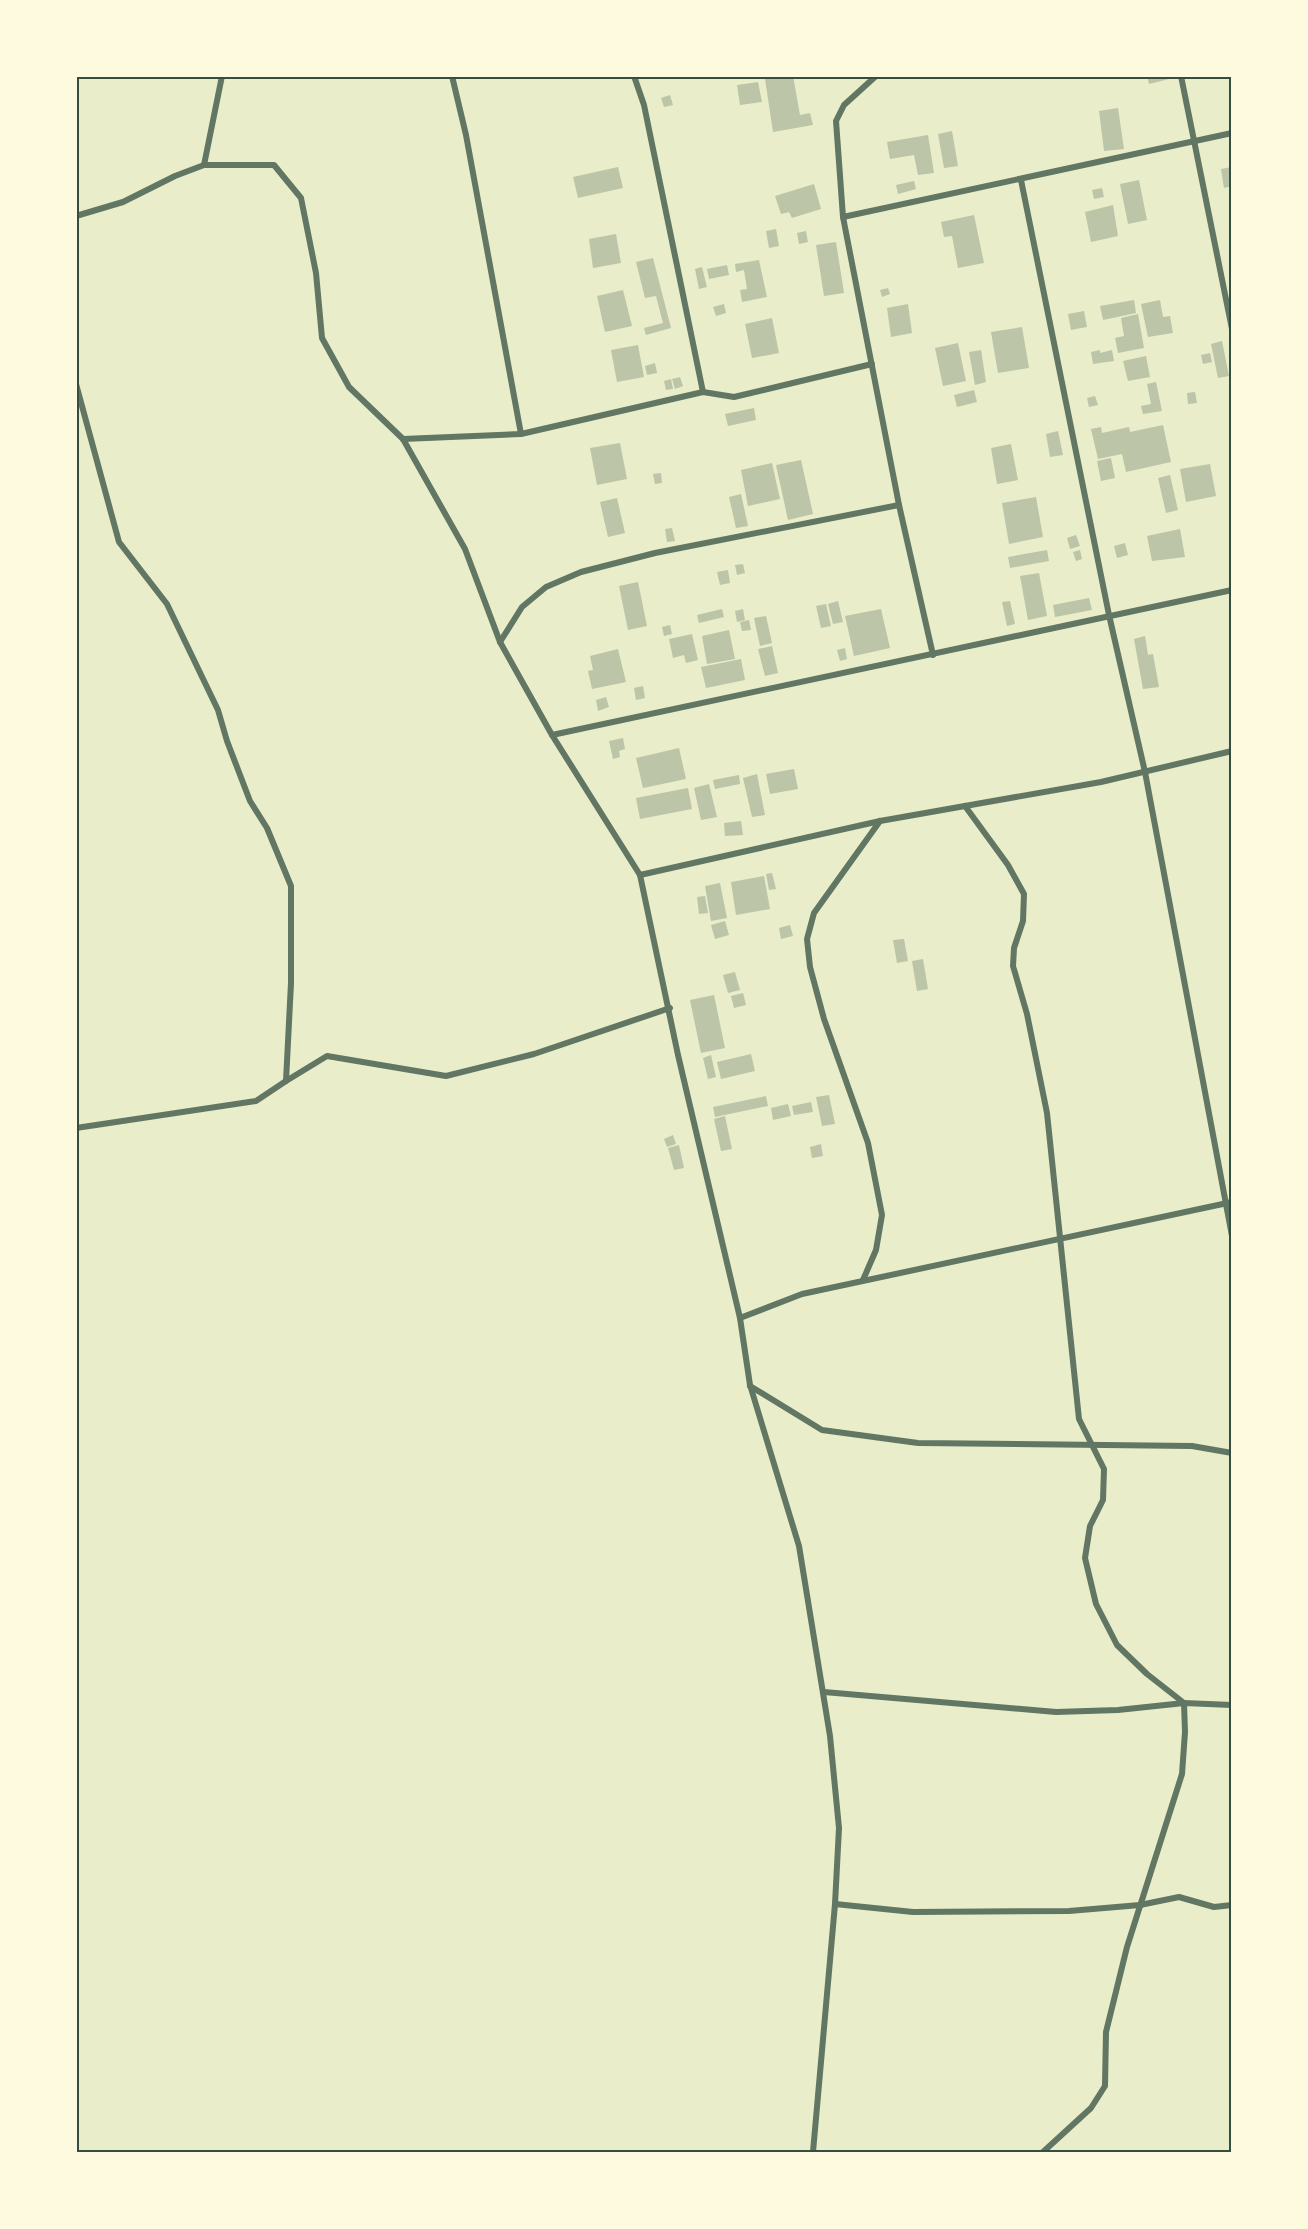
<svg xmlns="http://www.w3.org/2000/svg" width="1308" height="2229" font-family="Arial,sans-serif">
	<rect width="100%" height="100%" fill="#e9edc9"/>
	<g fill="#bcc5a7">
		<polygon points="780,76 793,76 800,115 810,113 813,125 773,132 765,79"/>
		<polygon points="1147,76 1168,76 1169,79 1149,84"/>
		<polygon points="758,82 762,102 740,105 737,85"/>
		<polygon points="670,95 673,105 664,107 661,98"/>
		<polygon points="1118,108 1124,149 1104,151 1099,111"/>
		<polygon points="952,131 958,166 944,168 938,134"/>
		<polygon points="928,135 934,173 918,175 914,155 890,159 887,142"/>
		<polygon points="618,167 623,188 578,198 573,177"/>
		<polygon points="1232,167 1232,186 1224,188 1221,169"/>
		<polygon points="1139,180 1147,220 1128,224 1120,184"/>
		<polygon points="914,181 916,189 898,194 896,185"/>
		<polygon points="814,184 821,209 792,218 789,212 781,214 775,196"/>
		<polygon points="1102,188 1104,197 1094,199 1092,190"/>
		<polygon points="1113,205 1118,236 1091,242 1085,212"/>
		<polygon points="974,215 984,263 958,268 952,236 944,237 941,222"/>
		<polygon points="776,229 779,246 769,248 766,231"/>
		<polygon points="806,231 808,242 799,244 797,233"/>
		<polygon points="616,234 621,263 593,268 589,239"/>
		<polygon points="836,242 844,293 824,296 816,245"/>
		<polygon points="653,258 671,328 646,335 644,328 663,323 656,296 645,298 636,262"/>
		<polygon points="759,260 767,297 742,302 740,290 747,289 744,270 736,272 735,264"/>
		<polygon points="727,265 729,275 709,279 707,269"/>
		<polygon points="702,267 707,287 699,289 695,269"/>
		<polygon points="888,288 890,294 882,297 880,290"/>
		<polygon points="623,290 632,326 605,332 597,296"/>
		<polygon points="1134,300 1136,313 1103,320 1100,306"/>
		<polygon points="1160,300 1163,317 1170,316 1173,333 1148,337 1141,304"/>
		<polygon points="724,304 726,313 716,316 713,307"/>
		<polygon points="908,304 912,333 891,337 887,308"/>
		<polygon points="1084,311 1087,327 1071,330 1068,314"/>
		<polygon points="1138,314 1144,348 1118,353 1115,338 1124,336 1121,318"/>
		<polygon points="772,318 779,353 752,358 745,324"/>
		<polygon points="1022,327 1029,368 998,373 991,332"/>
		<polygon points="1222,341 1229,376 1218,378 1211,344"/>
		<polygon points="958,343 966,381 943,386 935,348"/>
		<polygon points="638,345 644,377 617,382 611,350"/>
		<polygon points="981,350 986,382 975,385 969,352"/>
		<polygon points="1100,350 1100,353 1112,350 1114,361 1093,364 1091,352"/>
		<polygon points="1210,353 1212,362 1203,364 1201,355"/>
		<polygon points="1146,356 1150,377 1128,381 1123,361"/>
		<polygon points="655,363 657,373 647,375 645,366"/>
		<polygon points="680,377 683,386 675,389 672,379"/>
		<polygon points="671,379 673,389 666,390 664,381"/>
		<polygon points="1156,382 1162,411 1143,414 1141,406 1151,404 1147,384"/>
		<polygon points="974,390 977,402 957,407 954,395"/>
		<polygon points="1195,392 1197,403 1188,404 1187,393"/>
		<polygon points="1095,396 1098,405 1089,407 1087,398"/>
		<polygon points="754,408 756,420 728,426 725,414"/>
		<polygon points="1163,425 1171,462 1126,472 1122,454 1098,459 1091,429 1101,427 1102,433 1129,427 1130,432"/>
		<polygon points="1058,431 1063,455 1050,457 1046,434"/>
		<polygon points="620,443 627,479 597,485 590,448"/>
		<polygon points="1011,444 1018,480 997,484 991,448"/>
		<polygon points="1111,458 1115,478 1101,481 1097,461"/>
		<polygon points="801,460 813,514 788,520 776,465"/>
		<polygon points="772,463 780,499 748,506 741,470"/>
		<polygon points="1210,464 1216,496 1186,502 1180,469"/>
		<polygon points="661,473 662,483 655,484 653,474"/>
		<polygon points="1170,475 1178,510 1166,513 1158,478"/>
		<polygon points="741,494 748,526 736,528 729,497"/>
		<polygon points="1036,497 1043,537 1009,544 1002,503"/>
		<polygon points="617,498 625,533 608,537 600,502"/>
		<polygon points="672,528 675,541 667,542 665,529"/>
		<polygon points="1180,529 1185,557 1152,561 1147,536"/>
		<polygon points="1076,535 1080,546 1070,549 1067,538"/>
		<polygon points="1125,543 1128,555 1117,558 1114,546"/>
		<polygon points="1047,550 1049,561 1010,568 1008,557"/>
		<polygon points="1080,550 1082,559 1076,561 1073,552"/>
		<polygon points="743,564 745,573 737,575 735,565"/>
		<polygon points="728,570 730,583 720,585 717,572"/>
		<polygon points="1039,573 1047,616 1028,620 1020,576"/>
		<polygon points="638,582 647,626 628,630 619,586"/>
		<polygon points="1089,598 1092,610 1055,617 1053,605"/>
		<polygon points="838,601 843,622 833,624 828,604"/>
		<polygon points="1010,601 1015,624 1007,626 1002,602"/>
		<polygon points="826,604 831,626 821,628 816,606"/>
		<polygon points="722,609 724,617 699,623 697,615"/>
		<polygon points="743,609 745,620 737,622 735,611"/>
		<polygon points="881,609 890,648 854,656 845,616"/>
		<polygon points="766,616 772,643 760,646 754,618"/>
		<polygon points="749,620 751,630 742,631 740,622"/>
		<polygon points="670,625 672,634 664,636 662,627"/>
		<polygon points="729,630 735,659 707,664 702,636"/>
		<polygon points="692,634 698,660 686,663 684,655 673,658 669,639"/>
		<polygon points="1145,636 1148,655 1153,654 1159,687 1143,689 1134,639"/>
		<polygon points="772,646 778,673 765,676 758,649"/>
		<polygon points="845,648 847,659 840,661 837,650"/>
		<polygon points="618,649 626,682 592,689 588,671 593,670 590,656"/>
		<polygon points="741,659 745,680 706,688 701,667"/>
		<polygon points="643,686 645,698 636,700 634,688"/>
		<polygon points="606,697 609,707 598,711 596,700"/>
		<polygon points="623,738 625,749 619,751 620,757 613,759 609,741"/>
		<polygon points="679,748 686,779 643,788 636,758"/>
		<polygon points="794,769 798,789 770,794 766,774"/>
		<polygon points="757,774 765,815 752,817 743,778"/>
		<polygon points="739,775 740,784 715,789 713,780"/>
		<polygon points="709,784 717,817 701,820 694,788"/>
		<polygon points="688,788 692,809 640,819 636,798"/>
		<polygon points="741,821 743,835 725,836 724,823"/>
		<polygon points="772,873 776,889 769,890 766,874"/>
		<polygon points="764,876 770,909 736,915 731,882"/>
		<polygon points="720,883 727,918 711,921 705,886"/>
		<polygon points="705,896 708,913 699,914 697,897"/>
		<polygon points="725,921 729,935 715,939 711,925"/>
		<polygon points="790,925 793,936 781,939 779,928"/>
		<polygon points="904,939 908,961 897,963 893,940"/>
		<polygon points="923,959 928,989 917,991 912,961"/>
		<polygon points="735,972 740,990 728,993 723,975"/>
		<polygon points="743,993 746,1005 734,1008 731,996"/>
		<polygon points="714,995 725,1048 701,1053 690,1000"/>
		<polygon points="751,1054 755,1071 721,1079 717,1062"/>
		<polygon points="711,1055 716,1077 708,1079 703,1058"/>
		<polygon points="829,1095 835,1124 822,1126 816,1097"/>
		<polygon points="766,1096 768,1106 715,1117 713,1107"/>
		<polygon points="811,1102 813,1112 794,1115 792,1106"/>
		<polygon points="788,1104 791,1116 773,1120 771,1108"/>
		<polygon points="725,1116 732,1149 721,1151 714,1119"/>
		<polygon points="673,1135 676,1144 667,1147 664,1139"/>
		<polygon points="821,1144 823,1156 812,1158 810,1147"/>
		<polygon points="679,1145 684,1168 674,1170 668,1148"/>
	</g>
	<g fill="none" stroke-linecap="round" stroke-linejoin="round">
		<g stroke="#617663" stroke-width="6">
			<polyline points="452,76 466,135 521,434"/>
			<polyline points="634,76 644,105 703,392"/>
			<polyline points="876,76 844,105 836,121 843,217 899,505 933,655"/>
			<polyline points="1181,76 1232,329"/>
			<polyline points="204,165 222,76"/>
			<polyline points="1021,180 1109,615 1145,772 1232,1236"/>
			<polyline points="76,216 123,202 175,176 204,165 274,165 301,198 316,273 322,338 349,387 403,439 465,549 500,642 552,735 640,875 678,1055 740,1318 750,1385 799,1546 830,1736 839,1828 835,1904 813,2152"/>
			<polyline points="843,217 1232,133"/>
			<polyline points="76,384 119,542 167,604 218,710 227,741 250,801 267,828 291,886 291,983 286,1081 256,1101 76,1128"/>
			<polyline points="403,439 521,434 703,392 734,397 872,364"/>
			<polyline points="500,642 522,607 546,587 581,572 655,553 899,505"/>
			<polyline points="552,735 1232,590"/>
			<polyline points="965,806 1008,865 1024,894 1023,921 1014,948 1013,966 1027,1014 1047,1113 1079,1419 1104,1469 1103,1500 1090,1526 1085,1558 1096,1604 1117,1645 1147,1674 1184,1703 1185,1732 1182,1774 1127,1947 1106,2032 1105,2086 1091,2108 1043,2152"/>
			<polyline points="640,875 880,821 1101,782 1232,751"/>
			<polyline points="286,1081 327,1056 446,1076 534,1054 670,1008"/>
			<polyline points="863,1280 876,1250 882,1215 868,1143 824,1019 810,967 807,939 814,913 880,821"/>
			<polyline points="740,1318 802,1294 1232,1202"/>
			<polyline points="750,1386 822,1430 918,1443 1192,1446 1232,1453"/>
			<polyline points="824,1692 1056,1712 1118,1710 1184,1703 1232,1705"/>
			<polyline points="835,1904 913,1912 1069,1911 1140,1905 1179,1897 1214,1907 1232,1905"/>
		</g>
	</g>
	<rect width="1308" height="2229" fill="none" stroke="#fefae0" stroke-width="156"/>
	<rect x="78" y="78" width="1152" height="2073" fill="none" stroke="#344e41" stroke-width="2"/>
</svg>
